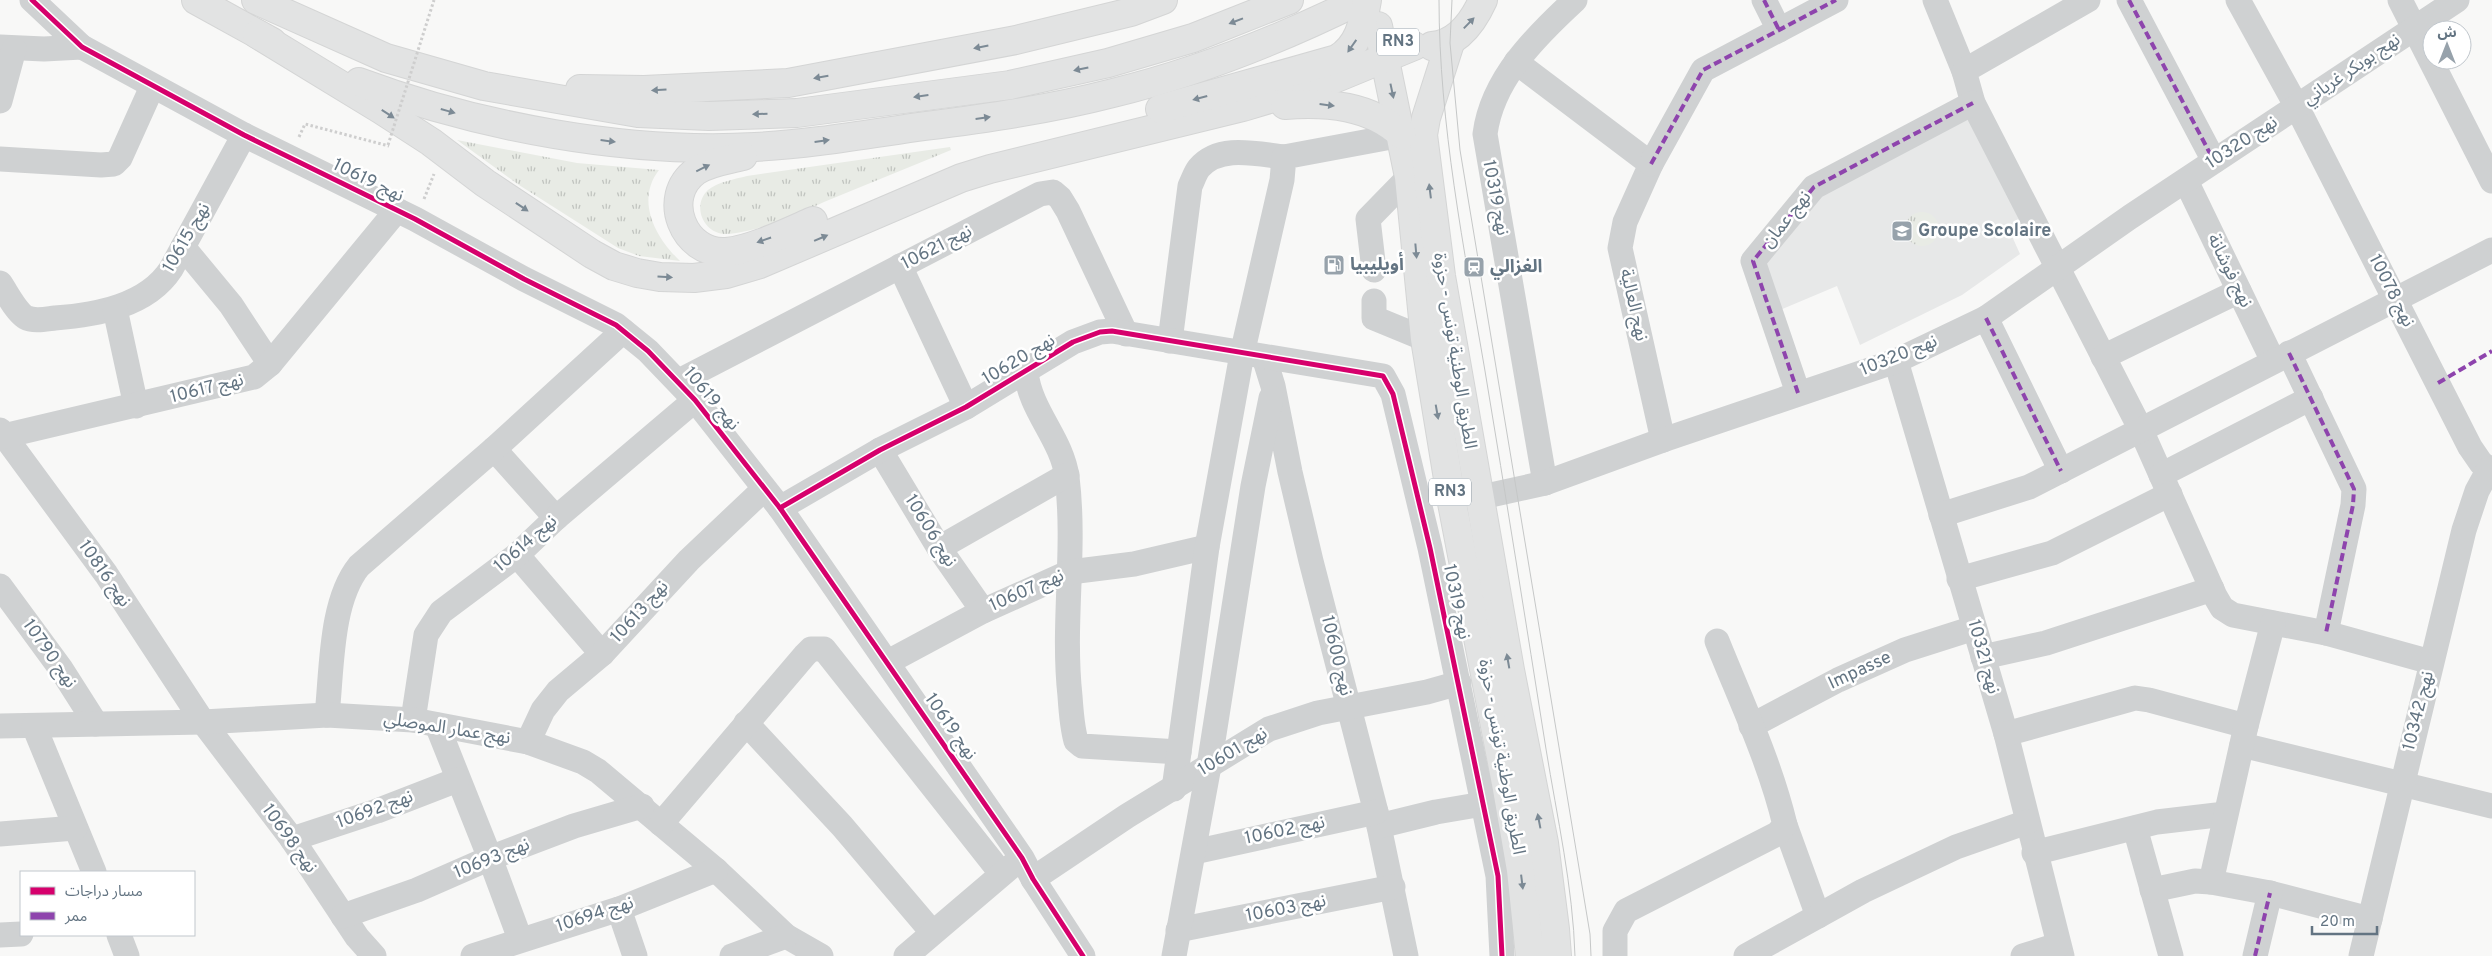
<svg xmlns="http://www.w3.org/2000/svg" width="2492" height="956" font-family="Overpass,'Noto Sans Arabic',sans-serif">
	<defs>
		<pattern id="grass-tufts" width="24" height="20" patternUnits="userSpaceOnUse" patternTransform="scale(1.25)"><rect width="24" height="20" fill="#e8ebe5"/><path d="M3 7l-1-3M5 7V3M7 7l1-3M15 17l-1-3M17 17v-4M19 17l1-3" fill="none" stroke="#c0c3bf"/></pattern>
	</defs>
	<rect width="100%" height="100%" fill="#f8f8f7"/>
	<polygon fill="#e7e8e8" points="1968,115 2023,227 2011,234 2020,254 1962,295 1860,345 1837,286 1780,310 1762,262 1817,193"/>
	<g fill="url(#grass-tufts)">
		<path d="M457 140 577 163 659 170C635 201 656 238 680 261L639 256 618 248 519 185Z"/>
		<path d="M950 147 951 150C909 167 866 185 824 202 798 214 755 233 726 234 704 234 691 206 708 190 718 182 735 179 747 176Z"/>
		<circle cx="1922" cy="229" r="17"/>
	</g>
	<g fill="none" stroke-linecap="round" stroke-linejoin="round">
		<g stroke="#d4d5d5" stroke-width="30">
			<g id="highway">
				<polyline points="196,0 272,42"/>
				<polyline points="256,0 386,58 484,86 638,113 709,116 797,113 1010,85 1108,63 1193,38 1289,0"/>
				<polyline points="1378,26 1409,177 1425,339 1452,503 1506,783 1521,870 1530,956"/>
				<polyline points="257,34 380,109 431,142 485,183 592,254 614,266 637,273 660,277 694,278 726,274 760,264 961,178 990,169 1243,107 1329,81 1414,46"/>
				<polyline points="1450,43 1426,118 1423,135 1441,276 1510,670 1544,843 1555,929 1557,956"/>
				<path d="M1432 46C1458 44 1473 22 1483 0"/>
				<path d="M359 82C480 127 626 154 755 147 812 144 868 134 925 126 988 118 1051 109 1113 93 1199 72 1281 39 1360 0"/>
				<polyline points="580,89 644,90 788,83 1016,40 1131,12 1163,0"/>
				<path d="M1285 105C1327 102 1370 105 1402 135"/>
				<path d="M1160 109 1337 59C1359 46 1363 24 1367 0"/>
				<path d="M743 156C728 160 709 162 696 171 660 197 684 255 726 252 751 250 790 231 813 221"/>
			</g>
		</g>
		<g stroke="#cecece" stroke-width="3" stroke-dasharray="2.5 2.5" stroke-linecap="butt">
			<polyline points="299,137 305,124 389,146"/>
			<polyline points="424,199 434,174"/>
		</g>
		<g stroke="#cfd1d2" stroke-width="25">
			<polyline points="32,0 82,47 244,135 415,219 524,279 616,325 648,351 695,400 780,508 1022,858 1033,879 1083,956"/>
			<polyline points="1764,0 1779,30"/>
			<polyline points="1935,0 1964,71"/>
			<polyline points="2088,0 1964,71 1973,103 2141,430 2215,596 2222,608 2233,615 2326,633 2431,662"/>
			<polyline points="2129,0 2214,161"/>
			<polyline points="2238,0 2297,107 2470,447 2481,463 2492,471"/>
			<polyline points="2400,0 2492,181"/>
			<polyline points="0,47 44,49 82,47"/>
			<polyline points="1516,62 1651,164 1625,222 1620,248 1663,440"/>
			<polyline points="0,101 14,49"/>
			<polyline points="0,159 101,165 114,164 120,158 152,87"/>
			<polyline points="1651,164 1703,70 1836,0"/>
			<polyline points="2186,181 2273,361"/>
			<polyline points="183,247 231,305 270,364"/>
			<polyline points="900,266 966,407"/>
			<polyline points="1374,270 1368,219 1409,177"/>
			<path d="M0 283C7 293 15 310 25 317 34 322 46 319 55 318 96 315 147 306 171 269L244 135"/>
			<polyline points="1374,301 1374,318 1425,339"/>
			<polyline points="115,309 136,406"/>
			<polyline points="1986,318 2061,471"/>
			<path d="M1170 341 1190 186C1193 180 1195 173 1199 168 1219 144 1257 154 1284 157"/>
			<polyline points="2289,353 2354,489 2353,505 2326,633"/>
			<polyline points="1264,357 1273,386 1290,472 1311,561 1376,812 1406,956"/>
			<polyline points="2103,357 2239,291"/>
			<polyline points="1896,361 2006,734 2062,956"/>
			<path d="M1026 372C1030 411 1062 439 1067 477 1076 550 1062 623 1070 696 1071 711 1072 727 1076 741L1082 746 1179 752"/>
			<polyline points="679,381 1040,194 1053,192 1060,198 1068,211 1126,334"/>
			<polyline points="1798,393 1753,261 1814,187 1973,103"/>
			<polyline points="0,430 106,574 203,722 292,839 357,937 374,956"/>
			<polyline points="4,436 254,377 270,364 397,210"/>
			<polyline points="494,449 556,518"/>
			<polyline points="880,450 939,548 983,611"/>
			<polyline points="2161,475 2311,398"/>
			<path d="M1545 483 1485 134C1492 79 1536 36 1575 0"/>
			<polyline points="1459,502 1545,483 1663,440 1896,361 1986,318 2130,217 2457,0"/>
			<polyline points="780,508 880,450 966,407 1073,342 1100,332 1112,331 1383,376 1393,394 1430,548 1498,876 1502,956"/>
			<polyline points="1941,515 2029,487 2492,250"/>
			<polyline points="939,548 1067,475"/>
			<polyline points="517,555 602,654"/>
			<polyline points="1959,579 2052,553 2170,494"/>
			<polyline points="0,586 61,669 96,724"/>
			<polyline points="1983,657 2046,643 2212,589"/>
			<polyline points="888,662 983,611 1070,572 1134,564 1207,547"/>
			<path d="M327 715C332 670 330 602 359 566L494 449 623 331"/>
			<polyline points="413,720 426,635 441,612 517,555 556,518 695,400"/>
			<polyline points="746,723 842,826 932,932"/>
			<polyline points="437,725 490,858 520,939"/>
			<polyline points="0,726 203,722 327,715 413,720 528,742 583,762 598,771 716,870 786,936 821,956"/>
			<polyline points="34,726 94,872"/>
			<polyline points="1751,726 1838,680 1905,650 1974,628"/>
			<polyline points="2006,734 2135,698 2149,700 2246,726"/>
			<polyline points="528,742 543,710 558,691 602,654 689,560 764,489"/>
			<polyline points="2242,745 2492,806"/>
			<polyline points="1174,789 1207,547 1242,354 1282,180 1284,157 1402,135"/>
			<polyline points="661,824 805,655 811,649 824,649 1001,873"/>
			<polyline points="1785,825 1818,916"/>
			<polyline points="1379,826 1436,812 1483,804"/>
			<polyline points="2135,828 2171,956"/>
			<polyline points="0,834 75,828"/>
			<polyline points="292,839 377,811 457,780"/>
			<polyline points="1194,852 1376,812"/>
			<polyline points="2034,853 2157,822 2225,814"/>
			<polyline points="1033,879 1127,816 1269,729 1318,713 1427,692 1459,683"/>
			<polyline points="2211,882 2246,726 2273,623"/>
			<polyline points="2152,890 2195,881 2211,882 2270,893 2370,919"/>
			<polyline points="619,909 635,956"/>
			<polyline points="343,916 417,890 490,858 574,826 642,806"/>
			<polyline points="1178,930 1393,887"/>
			<polyline points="0,935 21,934"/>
			<polyline points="119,935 127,956"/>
			<polyline points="473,956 619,909 716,870"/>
			<polyline points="732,956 786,936"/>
			<polyline points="906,956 1014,864"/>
			<polyline points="1174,956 1209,766 1253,486 1271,398"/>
			<path d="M1615 956V931L1626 911 1777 834 1785 825C1770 762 1741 701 1717 641"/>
			<polyline points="1746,956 1863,891 1956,847 2027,822"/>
			<polyline points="2023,956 2058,945"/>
			<polyline points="2255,956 2270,893"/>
			<polyline points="2361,956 2464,530 2477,491 2489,469"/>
		</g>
		<use href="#highway" stroke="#e2e3e3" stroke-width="28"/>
		<g stroke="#c5c7c7" stroke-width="1">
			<path d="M1439 0C1439 124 1464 248 1485 371 1506 497 1526 623 1546 749 1557 817 1573 887 1575 956"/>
			<polyline points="1452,0 1450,43 1460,150 1590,934 1591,956"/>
		</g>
		<polyline stroke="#cecece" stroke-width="3" stroke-dasharray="2.5 2.5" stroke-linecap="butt" points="388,145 434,0"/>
		<g stroke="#8e44ad" stroke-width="4" stroke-dasharray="8 4" stroke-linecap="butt">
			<polyline points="1764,0 1779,30"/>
			<polyline points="2129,0 2214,161"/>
			<polyline points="1651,164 1703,70 1836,0"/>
			<polyline points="1986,318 2061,471"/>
			<polyline points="2289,353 2354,489 2353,505 2326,633"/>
			<polyline points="2438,383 2492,351"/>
			<polyline points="1798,393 1753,261 1814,187 1973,103"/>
			<polyline points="2255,956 2270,893"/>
		</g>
		<g stroke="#fff" stroke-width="8">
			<g id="cycleway">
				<polyline points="32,0 82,47 244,135 415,219 524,279 616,325 648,351 695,400 780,508 1022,858 1033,879 1083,956"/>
				<polyline points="780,508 880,450 966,407 1073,342 1100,332 1112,331 1383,376 1393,394 1430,548 1498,876 1502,956"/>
			</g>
		</g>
		<use href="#cycleway" stroke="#d6006c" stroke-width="5"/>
	</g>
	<defs><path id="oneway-solid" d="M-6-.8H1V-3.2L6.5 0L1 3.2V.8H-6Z" transform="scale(1.25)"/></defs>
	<g fill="#7c8a95">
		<use href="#oneway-solid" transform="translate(1236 21) rotate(159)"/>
		<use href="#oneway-solid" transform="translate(1469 23) rotate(-46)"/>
		<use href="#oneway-solid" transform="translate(1352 46) rotate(125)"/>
		<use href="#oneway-solid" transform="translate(981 47) rotate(169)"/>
		<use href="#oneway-solid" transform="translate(1081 69) rotate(168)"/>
		<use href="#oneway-solid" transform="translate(821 77) rotate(170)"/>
		<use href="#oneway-solid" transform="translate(659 90) rotate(177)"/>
		<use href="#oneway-solid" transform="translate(1392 91) rotate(78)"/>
		<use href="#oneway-solid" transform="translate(921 96) rotate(172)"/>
		<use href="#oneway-solid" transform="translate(1200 98) rotate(165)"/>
		<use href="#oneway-solid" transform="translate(1327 105) rotate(7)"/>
		<use href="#oneway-solid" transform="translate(448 111) rotate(16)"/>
		<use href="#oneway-solid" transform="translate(388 114) rotate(33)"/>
		<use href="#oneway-solid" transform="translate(760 114) rotate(178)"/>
		<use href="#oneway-solid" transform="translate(983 118) rotate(-8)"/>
		<use href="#oneway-solid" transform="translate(608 141) rotate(7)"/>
		<use href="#oneway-solid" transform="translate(822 141) rotate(-8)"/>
		<use href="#oneway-solid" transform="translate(703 168) rotate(-26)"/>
		<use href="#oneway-solid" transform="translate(1430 191) rotate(-97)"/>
		<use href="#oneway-solid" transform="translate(522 207) rotate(34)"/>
		<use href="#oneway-solid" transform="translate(821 238) rotate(-23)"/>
		<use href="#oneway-solid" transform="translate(764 240) rotate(161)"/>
		<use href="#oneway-solid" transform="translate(1416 251) rotate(85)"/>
		<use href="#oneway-solid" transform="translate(665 277) rotate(3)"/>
		<use href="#oneway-solid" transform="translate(1437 412) rotate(80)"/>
		<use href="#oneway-solid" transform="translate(1508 661) rotate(-100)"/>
		<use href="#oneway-solid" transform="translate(1539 821) rotate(-101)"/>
		<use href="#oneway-solid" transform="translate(1522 882) rotate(83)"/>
	</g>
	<defs>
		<g id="school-square" transform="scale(1.125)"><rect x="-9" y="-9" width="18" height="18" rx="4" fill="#97a2ab" stroke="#fff"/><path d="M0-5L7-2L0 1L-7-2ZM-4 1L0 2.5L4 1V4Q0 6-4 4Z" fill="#fff"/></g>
		<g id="fuel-square" transform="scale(1.125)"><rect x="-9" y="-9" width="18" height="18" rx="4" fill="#97a2ab" stroke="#fff"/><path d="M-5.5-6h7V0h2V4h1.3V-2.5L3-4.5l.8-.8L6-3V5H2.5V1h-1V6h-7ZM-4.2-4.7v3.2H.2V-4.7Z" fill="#fff"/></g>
		<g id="station-square" transform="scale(1.125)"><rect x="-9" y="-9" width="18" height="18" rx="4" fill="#97a2ab" stroke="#fff"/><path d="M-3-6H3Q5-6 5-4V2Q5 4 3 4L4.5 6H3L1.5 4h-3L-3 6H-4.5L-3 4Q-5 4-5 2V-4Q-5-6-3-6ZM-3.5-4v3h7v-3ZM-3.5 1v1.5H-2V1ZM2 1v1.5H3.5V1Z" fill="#fff"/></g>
	</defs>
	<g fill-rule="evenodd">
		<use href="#school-square" x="1902" y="231"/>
		<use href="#fuel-square" x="1334" y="265"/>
		<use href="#station-square" x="1474" y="267"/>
	</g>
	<g text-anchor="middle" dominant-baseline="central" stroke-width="5" stroke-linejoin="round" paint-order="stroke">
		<g fill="#fff" stroke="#929ea8" stroke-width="1">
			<rect x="1377" y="28.5" width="42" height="27" rx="4"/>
			<rect x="1429" y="478.5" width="42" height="27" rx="4"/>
		</g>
		<g font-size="16" font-weight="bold" fill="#637482">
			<text x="1398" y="42">RN3</text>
			<text x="1450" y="492">RN3</text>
		</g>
		<g font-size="18" fill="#637482" stroke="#fff">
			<text transform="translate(2352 70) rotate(-34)">نهج بوبكر غرياني</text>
			<text transform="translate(2242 143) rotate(-33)">نهج 10320</text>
			<text transform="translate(368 181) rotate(26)">نهج 10619</text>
			<text transform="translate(1495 198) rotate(79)">نهج 10319</text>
			<text transform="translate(1787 220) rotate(-51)">نهج عمان</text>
			<text transform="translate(187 238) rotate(-60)">نهج 10615</text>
			<text transform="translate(937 248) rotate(-27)">نهج 10621</text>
			<text transform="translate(2229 271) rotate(64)">نهج فوشانة</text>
			<text transform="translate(2391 291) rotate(63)">نهج 10078</text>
			<text transform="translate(1633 305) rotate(77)">نهج العالية</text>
			<text transform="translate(1454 351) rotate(81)">الطريق الوطنية تونس - حزوة</text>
			<text transform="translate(1899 356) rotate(-22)">نهج 10320</text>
			<text transform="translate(1019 360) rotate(-31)">نهج 10620</text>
			<text transform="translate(207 389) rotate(-14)">نهج 10617</text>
			<text transform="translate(711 399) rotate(50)">نهج 10619</text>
			<text transform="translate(930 531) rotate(58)">نهج 10606</text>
			<text transform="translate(526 544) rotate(-41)">نهج 10614</text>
			<text transform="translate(104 574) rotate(55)">نهج 10816</text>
			<text transform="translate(1027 591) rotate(-24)">نهج 10607</text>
			<text transform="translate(1456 602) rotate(78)">نهج 10319</text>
			<text transform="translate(640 612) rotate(-48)">نهج 10613</text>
			<text transform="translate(49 654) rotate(55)">نهج 10790</text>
			<text transform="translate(1336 656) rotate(76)">نهج 10600</text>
			<text transform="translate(1983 657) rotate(74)">نهج 10321</text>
			<text transform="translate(1860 671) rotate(-25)">Impasse</text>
			<text transform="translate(2419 711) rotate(-76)">نهج 10342</text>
			<text transform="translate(950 727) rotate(55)">نهج 10619</text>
			<text transform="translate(447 729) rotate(9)">نهج عمار الموصلي</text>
			<text transform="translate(1233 752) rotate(-31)">نهج 10601</text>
			<text transform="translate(1501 757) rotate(80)">الطريق الوطنية تونس - حزوة</text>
			<text transform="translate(375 810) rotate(-20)">نهج 10692</text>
			<text transform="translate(1285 831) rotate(-12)">نهج 10602</text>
			<text transform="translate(289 839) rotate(54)">نهج 10698</text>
			<text transform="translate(492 859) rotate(-22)">نهج 10693</text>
			<text transform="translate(1286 909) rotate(-11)">نهج 10603</text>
			<text transform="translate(595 915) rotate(-18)">نهج 10694</text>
		</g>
		<g font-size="18" font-weight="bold" fill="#637482" stroke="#fff" text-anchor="start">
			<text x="1918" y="231">Groupe Scolaire</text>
			<text x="1350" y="265">أويليبيا</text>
			<text x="1490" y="267">الغزالي</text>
		</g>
	</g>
	<rect x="20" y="871" width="175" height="65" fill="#ffffff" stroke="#c1c7cd"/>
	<rect x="30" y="887" width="25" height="8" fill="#d6006c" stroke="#c1c7cd"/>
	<text x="65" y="896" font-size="15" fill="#637482">مسار دراجات</text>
	<rect x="30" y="912" width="25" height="8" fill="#8e44ad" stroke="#c1c7cd"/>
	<text x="65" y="921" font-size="15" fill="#637482">ممر</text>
	<g transform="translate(2447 45)"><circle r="24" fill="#ffffff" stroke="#c1c7cd"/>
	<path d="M0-4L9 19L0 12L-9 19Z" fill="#97a2ab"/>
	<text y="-8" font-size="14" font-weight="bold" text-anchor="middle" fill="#637482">ش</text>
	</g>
	<path d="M2312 926v8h65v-8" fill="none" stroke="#637482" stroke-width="2.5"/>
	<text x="2320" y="926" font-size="15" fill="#637482" stroke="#ffffff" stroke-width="4" paint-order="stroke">20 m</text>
</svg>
